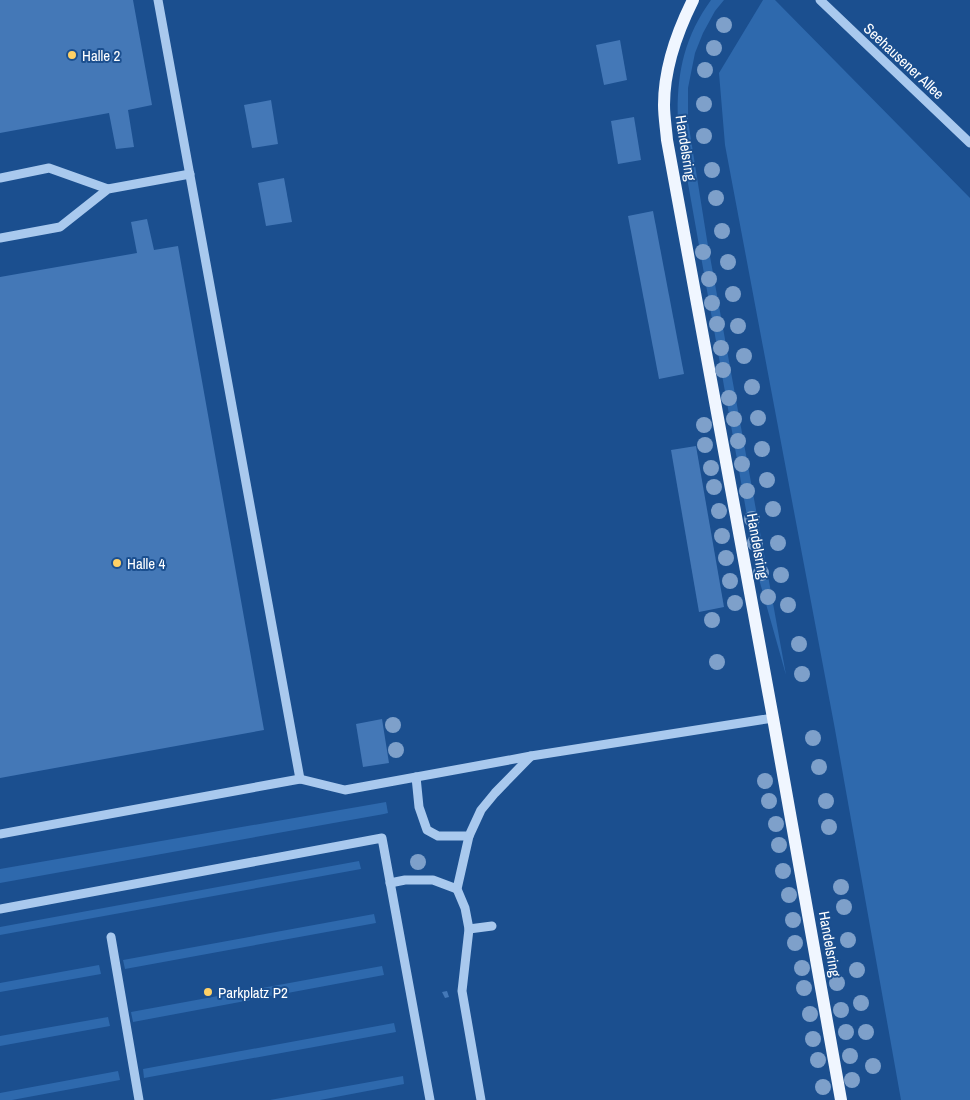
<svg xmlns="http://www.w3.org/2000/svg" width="970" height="1100" font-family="'Archivo Narrow',sans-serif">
	<rect width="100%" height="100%" fill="#1b4f8f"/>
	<g fill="#2e69ad">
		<path d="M711 0H724L715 11 703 33 695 53 688 88V121L707 240 786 675 757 572 678 127C676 79 682 40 711 0Z"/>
		<polygon points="763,0 775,0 970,198 970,1100 901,1100 834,724 725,145 719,73"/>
		<polygon points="386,802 388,813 384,814 0,883 0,869"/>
		<polygon points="359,861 361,869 0,935 0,927"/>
		<polygon points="374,914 376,923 125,969 123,960"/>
		<polygon points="99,965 101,974 0,992 0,983"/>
		<polygon points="382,966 384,975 133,1022 131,1012"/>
		<polygon points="108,1017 110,1026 0,1046 0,1036"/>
		<polygon points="394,1023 396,1032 144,1078 143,1069"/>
		<polygon points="118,1071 120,1080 12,1100 0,1100 0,1093"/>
		<polygon points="403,1076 404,1084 320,1100 270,1100"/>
	</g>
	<g fill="#4478b7">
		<polygon points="0,0 133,0 152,105 128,110 134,147 116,149 109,113 0,133"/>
		<polygon points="620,40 627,80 604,85 596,45"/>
		<polygon points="271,100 278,144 252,148 244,105"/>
		<polygon points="634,117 641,160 618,164 611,121"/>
		<polygon points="284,178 292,222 266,226 258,183"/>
		<polygon points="653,211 684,374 659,379 628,216"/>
		<polygon points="147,219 154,250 178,246 264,730 0,778 0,277 137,253 131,222"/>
		<polygon points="696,446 724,607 699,612 671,450"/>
		<polygon points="382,719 389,763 363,767 356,724"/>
		<polygon points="447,991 449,997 445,998 442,992"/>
	</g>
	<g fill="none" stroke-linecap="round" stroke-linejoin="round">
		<g stroke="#a9c9ee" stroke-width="9">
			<polyline points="158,0 300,779"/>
			<polyline points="820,0 970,143"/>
			<polyline points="0,178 49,168 108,189"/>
			<polyline points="0,238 60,227 108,189 190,174"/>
			<polyline points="416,777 419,807 427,830 438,836 469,836 481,810 495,793 531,756"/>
			<polyline points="0,834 300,779 345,790 531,756 773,718"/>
			<polyline points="469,836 457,889 465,908 469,929 462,991 481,1100"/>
			<polyline points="390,883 405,880 433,880 457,889"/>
			<polyline points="0,909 382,838 430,1100"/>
			<polyline points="469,929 492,926"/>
			<polyline points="111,937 139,1100"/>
		</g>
		<path stroke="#f0f6ff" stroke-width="12" d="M693 0C677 32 664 69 664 105 664 116 666 128 667 140L773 718 841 1100"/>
	</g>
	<g fill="#7ea0ca">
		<circle cx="724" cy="25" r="8"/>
		<circle cx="714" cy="48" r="8"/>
		<circle cx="705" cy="70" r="8"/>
		<circle cx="704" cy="104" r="8"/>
		<circle cx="704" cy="136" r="8"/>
		<circle cx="712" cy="170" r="8"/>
		<circle cx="716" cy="198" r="8"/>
		<circle cx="722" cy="231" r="8"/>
		<circle cx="703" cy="252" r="8"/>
		<circle cx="728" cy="262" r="8"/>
		<circle cx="709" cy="279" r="8"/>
		<circle cx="733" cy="294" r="8"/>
		<circle cx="712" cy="303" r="8"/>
		<circle cx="717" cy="324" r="8"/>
		<circle cx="738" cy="326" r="8"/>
		<circle cx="721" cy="348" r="8"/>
		<circle cx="744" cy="356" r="8"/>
		<circle cx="723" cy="370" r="8"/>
		<circle cx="752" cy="387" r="8"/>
		<circle cx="729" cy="398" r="8"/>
		<circle cx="758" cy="418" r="8"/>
		<circle cx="734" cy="419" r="8"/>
		<circle cx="704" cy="425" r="8"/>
		<circle cx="738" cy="441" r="8"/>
		<circle cx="705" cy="445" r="8"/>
		<circle cx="762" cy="449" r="8"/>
		<circle cx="742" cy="464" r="8"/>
		<circle cx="711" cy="468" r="8"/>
		<circle cx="767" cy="480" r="8"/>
		<circle cx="714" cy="487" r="8"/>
		<circle cx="747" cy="491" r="8"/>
		<circle cx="773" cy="509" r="8"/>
		<circle cx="719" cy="511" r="8"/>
		<circle cx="752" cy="519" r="8"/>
		<circle cx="722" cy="536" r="8"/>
		<circle cx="755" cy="543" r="8"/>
		<circle cx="778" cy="543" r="8"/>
		<circle cx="726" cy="558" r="8"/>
		<circle cx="761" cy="573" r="8"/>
		<circle cx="781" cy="575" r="8"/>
		<circle cx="730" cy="581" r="8"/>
		<circle cx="768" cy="597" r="8"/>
		<circle cx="735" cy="603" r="8"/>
		<circle cx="788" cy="605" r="8"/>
		<circle cx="712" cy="620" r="8"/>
		<circle cx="799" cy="644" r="8"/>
		<circle cx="717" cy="662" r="8"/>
		<circle cx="802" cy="674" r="8"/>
		<circle cx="393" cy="725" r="8"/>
		<circle cx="813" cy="738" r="8"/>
		<circle cx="396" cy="750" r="8"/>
		<circle cx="819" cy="767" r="8"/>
		<circle cx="765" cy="781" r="8"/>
		<circle cx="769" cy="801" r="8"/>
		<circle cx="826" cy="801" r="8"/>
		<circle cx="776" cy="824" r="8"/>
		<circle cx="829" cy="827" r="8"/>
		<circle cx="779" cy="845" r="8"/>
		<circle cx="418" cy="862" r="8"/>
		<circle cx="783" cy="871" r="8"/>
		<circle cx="841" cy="887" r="8"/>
		<circle cx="789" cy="895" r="8"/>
		<circle cx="844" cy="907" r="8"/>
		<circle cx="793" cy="920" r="8"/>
		<circle cx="848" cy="940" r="8"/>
		<circle cx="795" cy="943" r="8"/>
		<circle cx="802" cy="968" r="8"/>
		<circle cx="857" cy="970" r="8"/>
		<circle cx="837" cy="983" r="8"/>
		<circle cx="804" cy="988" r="8"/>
		<circle cx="861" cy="1003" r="8"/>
		<circle cx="841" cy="1010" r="8"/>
		<circle cx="810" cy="1014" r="8"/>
		<circle cx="846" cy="1032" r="8"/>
		<circle cx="866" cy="1032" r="8"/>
		<circle cx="813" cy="1039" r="8"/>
		<circle cx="850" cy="1056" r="8"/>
		<circle cx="818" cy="1060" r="8"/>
		<circle cx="873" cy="1066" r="8"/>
		<circle cx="852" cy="1080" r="8"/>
		<circle cx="823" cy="1087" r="8"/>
	</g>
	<g fill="#ffd166" stroke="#1b4f8f" stroke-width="2">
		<circle cx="72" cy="55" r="5"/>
		<circle cx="117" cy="563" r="5"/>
		<circle cx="208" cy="992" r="5"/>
	</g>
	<g text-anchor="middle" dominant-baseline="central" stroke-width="4" stroke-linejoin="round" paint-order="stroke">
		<g font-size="15" fill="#fff" stroke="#1b4f8f" text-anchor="start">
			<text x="82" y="55">Halle 2</text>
			<text x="127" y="563">Halle 4</text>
			<text x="218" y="992">Parkplatz P2</text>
		</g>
		<g font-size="15" fill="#fff" stroke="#1b4f8f">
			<text transform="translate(904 61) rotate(43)">Seehausener Allee</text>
			<text transform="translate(686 148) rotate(81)">Handelsring</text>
			<text transform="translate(758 546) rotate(80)">Handelsring</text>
			<text transform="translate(830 944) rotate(80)">Handelsring</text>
		</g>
	</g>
</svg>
